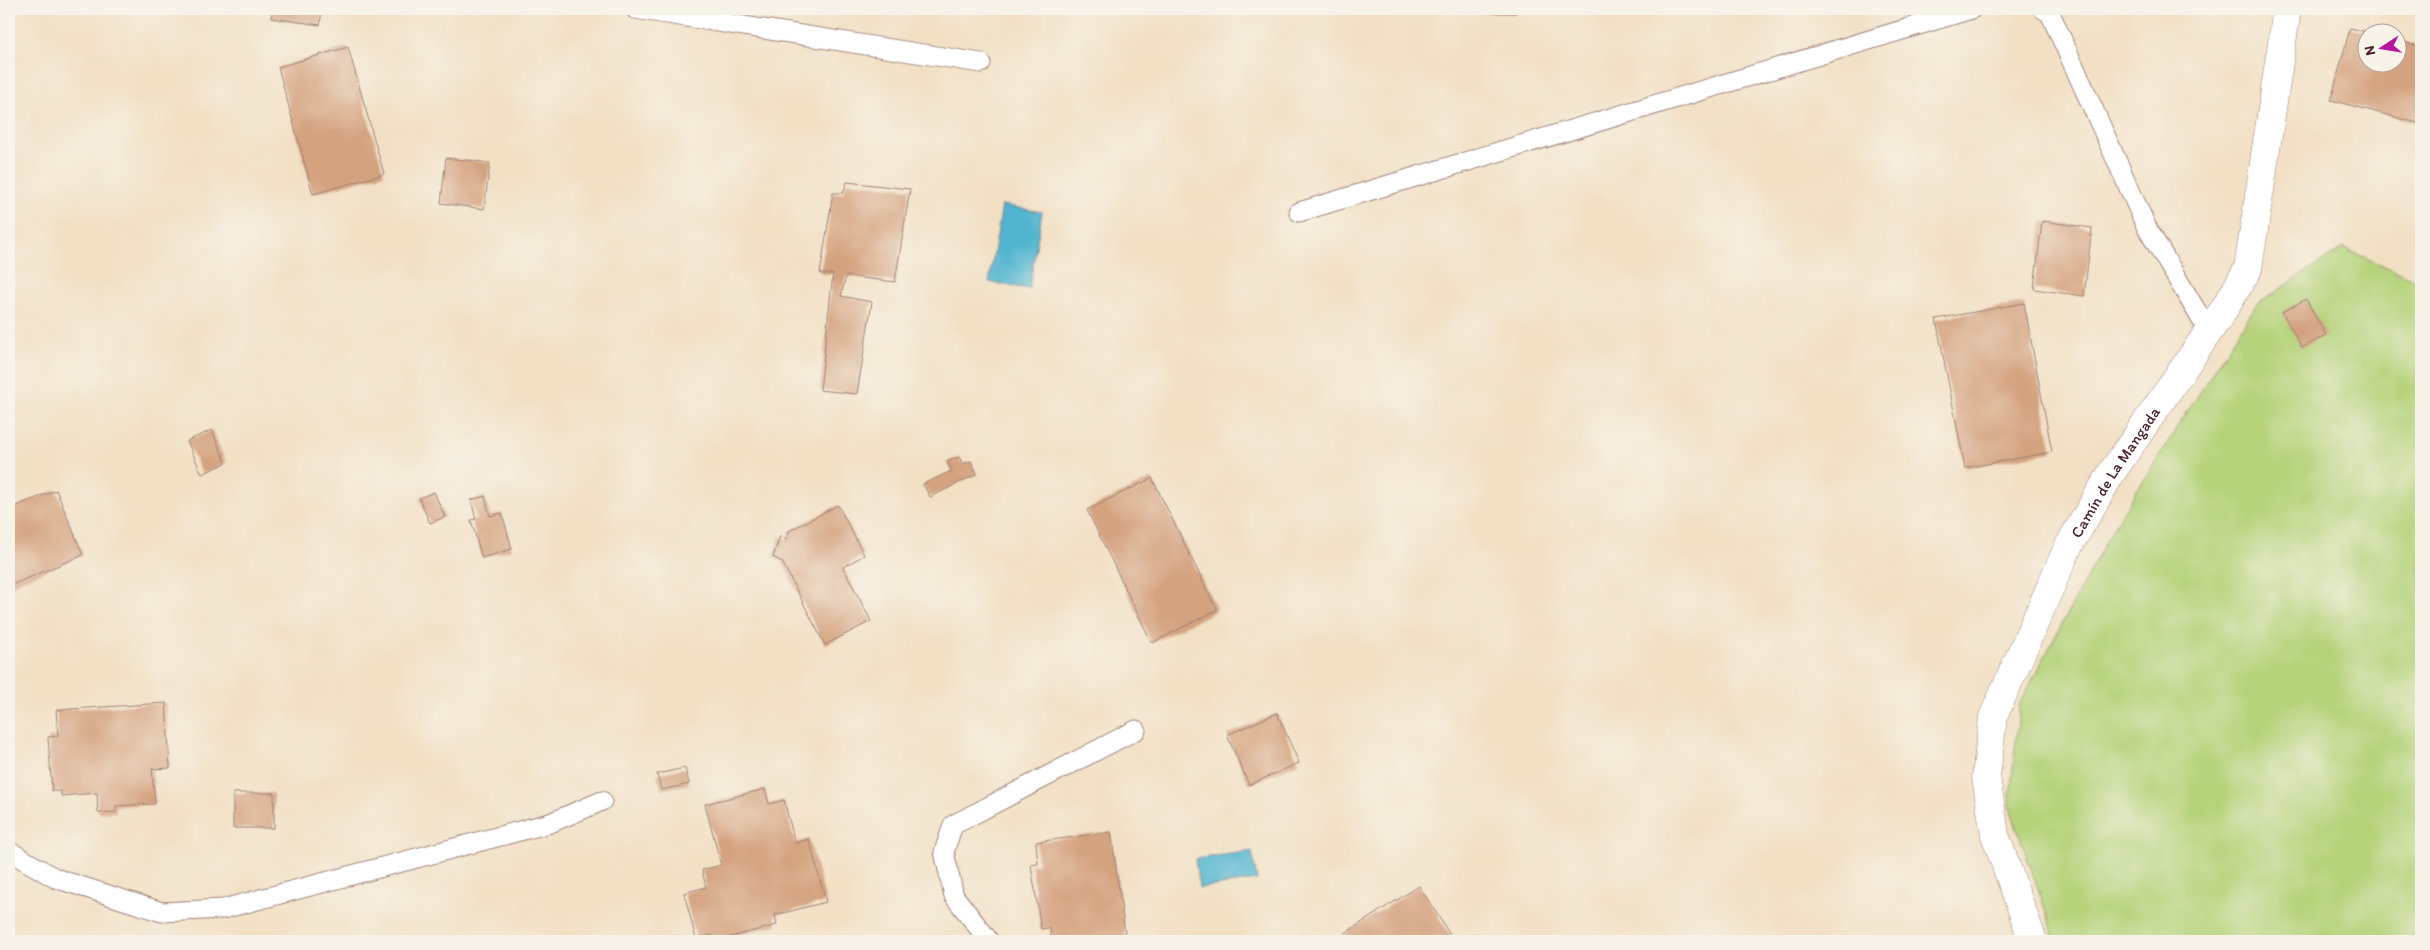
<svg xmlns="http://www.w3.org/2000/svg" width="2430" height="950" font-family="Itim,sans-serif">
	<rect width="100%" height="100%" fill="#f7f3e8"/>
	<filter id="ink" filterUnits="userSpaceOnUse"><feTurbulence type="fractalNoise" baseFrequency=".02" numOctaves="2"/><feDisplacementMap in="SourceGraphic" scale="10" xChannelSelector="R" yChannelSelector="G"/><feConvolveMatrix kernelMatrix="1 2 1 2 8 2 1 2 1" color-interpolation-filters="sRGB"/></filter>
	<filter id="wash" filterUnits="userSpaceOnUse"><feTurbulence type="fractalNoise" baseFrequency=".0096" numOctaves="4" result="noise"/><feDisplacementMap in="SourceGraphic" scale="20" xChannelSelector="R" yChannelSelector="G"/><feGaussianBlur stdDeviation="1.12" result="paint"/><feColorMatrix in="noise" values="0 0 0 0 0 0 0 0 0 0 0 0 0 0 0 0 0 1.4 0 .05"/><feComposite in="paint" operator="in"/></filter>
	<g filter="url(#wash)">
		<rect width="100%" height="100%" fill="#f2e0c5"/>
		<polygon fill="#b5d37a" stroke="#807952" points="2343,248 2421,282 2421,941 2056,941 2009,805 2020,703 2114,526 2256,305"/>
		<g fill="#51b5d0" stroke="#4e6a7e">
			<polygon points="1002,205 1042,212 1029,289 989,282"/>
			<polygon points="1252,851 1257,880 1199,888 1195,859"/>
		</g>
		<g id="blocks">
			<g fill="#d4a27e">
				<polygon points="273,9 322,9 320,25 271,18"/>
				<polygon points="1447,9 1517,9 1516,13 1447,12"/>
				<polygon points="2350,28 2368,32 2368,62 2398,62 2398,40 2421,47 2421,124 2331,100"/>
				<polygon points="348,47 384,174 313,194 278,67"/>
				<polygon points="446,158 490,163 484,209 441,203"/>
				<polygon points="847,182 910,189 895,282 846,276 841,296 872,302 857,394 820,390 833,274 820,274 833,193 843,193"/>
				<polygon points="2042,221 2092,228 2084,296 2034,289"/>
				<polygon points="2306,299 2326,335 2302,348 2282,312"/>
				<polygon points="2024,303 2052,452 1965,468 1936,319"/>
				<polygon points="212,430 226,463 202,474 187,441"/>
				<polygon points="959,457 963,464 971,461 977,474 930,497 923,484 952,471 947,462"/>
				<polygon points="1152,478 1217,610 1152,643 1087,510"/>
				<polygon points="56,490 83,555 9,586 9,509"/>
				<polygon points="434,492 445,517 430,523 419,498"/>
				<polygon points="485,496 490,516 502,513 512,549 482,558 471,520 476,519 471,500"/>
				<polygon points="838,505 864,555 843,567 871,621 825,645 782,562 773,557 780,536 787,539 789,531"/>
				<polygon points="166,703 170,768 152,769 155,804 116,806 116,812 98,813 97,793 61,796 61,791 52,791 48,737 58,736 56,710"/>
				<polygon points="1277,713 1299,763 1249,785 1227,735"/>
				<polygon points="685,768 689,784 661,790 657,774"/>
				<polygon points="765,789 769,804 784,800 795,843 809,839 826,902 775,915 777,925 715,941 712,935 696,939 684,893 706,887 702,870 721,865 705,804"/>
				<rect x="233" y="793" width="41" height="35"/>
				<polygon points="1111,832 1126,941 1051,941 1050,928 1041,929 1031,865 1038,864 1036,842"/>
				<polygon points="1419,886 1454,941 1349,941 1344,934"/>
			</g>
		</g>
	</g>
	<g filter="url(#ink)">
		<use href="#blocks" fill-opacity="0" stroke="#9e8078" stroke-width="1"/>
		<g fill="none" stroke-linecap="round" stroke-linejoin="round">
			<g stroke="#9e8078" stroke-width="21">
				<g id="lane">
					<polyline points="635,9 981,63"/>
					<polyline points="2043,9 2050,13 2147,228 2209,332"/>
					<polyline points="1299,212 1972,9"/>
					<polyline points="9,851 55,878 162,912 223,909 550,823 602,801"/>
					<polyline points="989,941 954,896 944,852 953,825 1136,730"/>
				</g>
			</g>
			<g stroke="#9e8078" stroke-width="29">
				<g id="street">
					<path id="s1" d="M2033 941 1995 835 1986 777 1993 717 2068 547 2112 472 2223 311 2248 269 2287 9"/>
				</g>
			</g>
			<use href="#lane" stroke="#fff" stroke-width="19"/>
			<use href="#street" stroke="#fff" stroke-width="28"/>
		</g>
	</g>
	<g text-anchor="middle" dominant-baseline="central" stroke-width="4" stroke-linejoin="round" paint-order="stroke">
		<g font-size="16" fill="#4a1f2b" stroke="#f7f3e8">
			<text stroke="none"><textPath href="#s1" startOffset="506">Camín de La Mangada</textPath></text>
		</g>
	</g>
	<rect width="2430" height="950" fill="none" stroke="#f7f3e8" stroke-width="30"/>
	<g transform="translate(2382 48) rotate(258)"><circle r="24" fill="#f7f3e8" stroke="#b29e9c"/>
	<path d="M0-4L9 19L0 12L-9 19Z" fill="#b5179e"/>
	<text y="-8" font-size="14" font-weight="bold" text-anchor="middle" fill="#4a1f2b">N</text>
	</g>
</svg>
